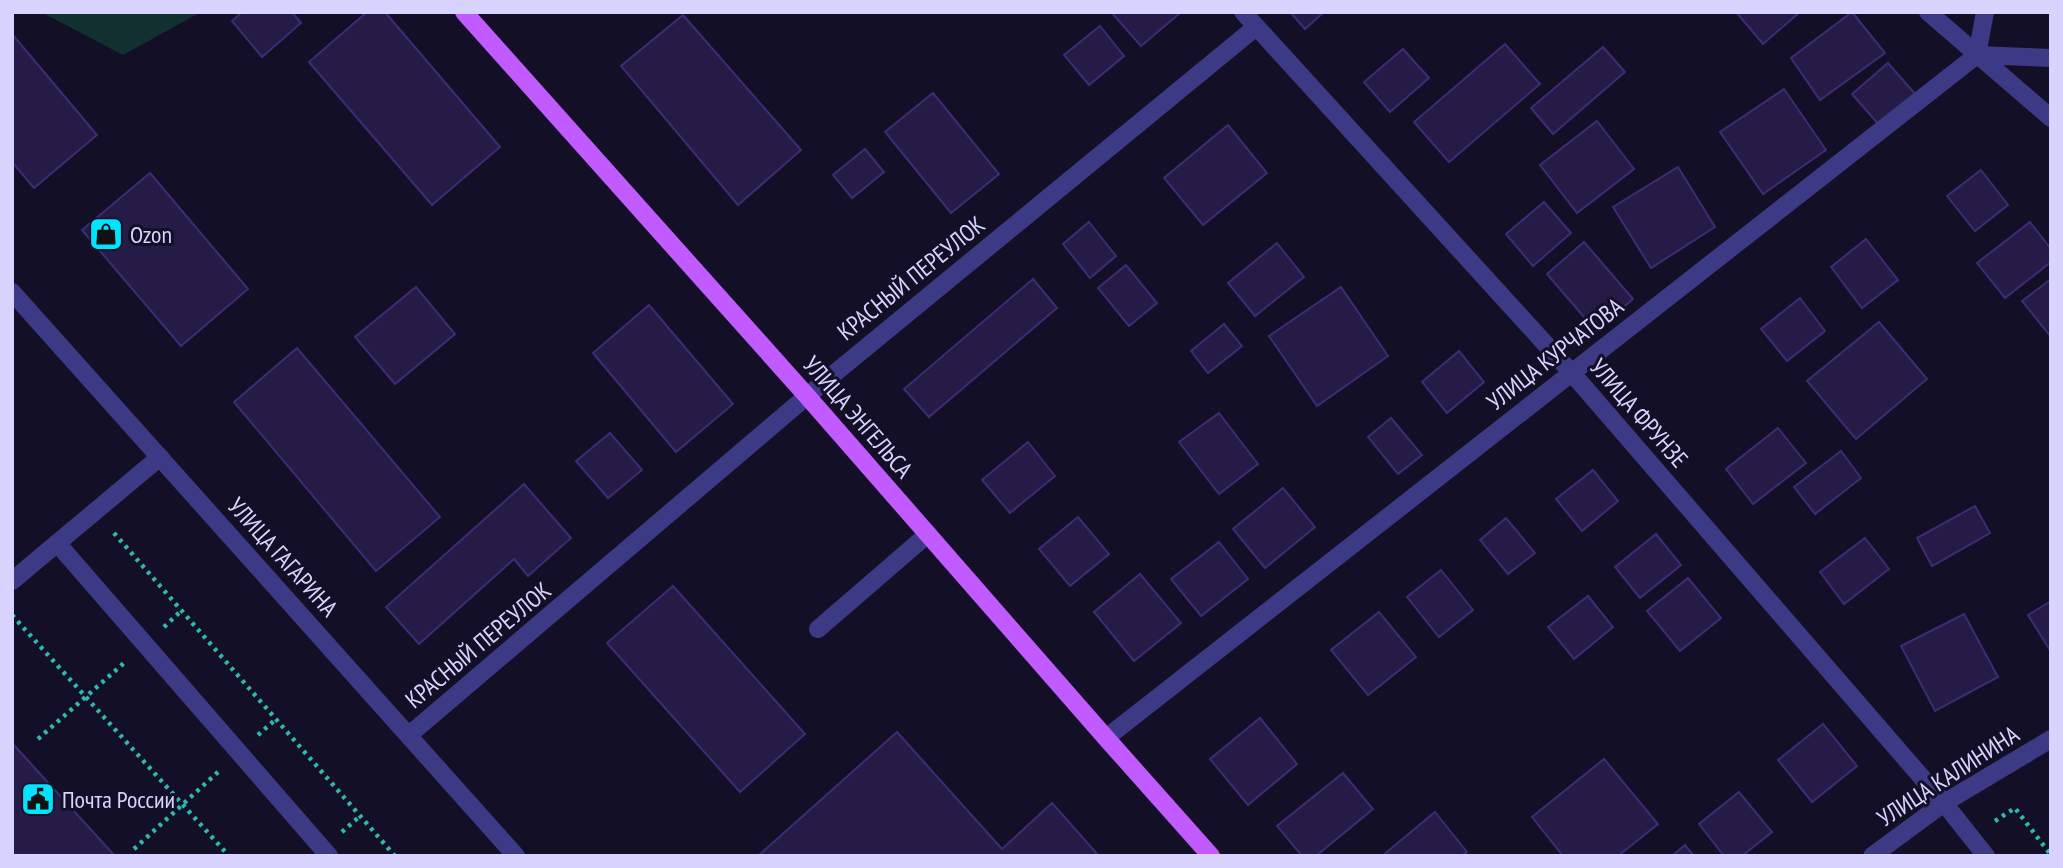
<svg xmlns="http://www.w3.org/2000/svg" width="2063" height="868" font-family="'PT Sans Narrow',sans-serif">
	<rect width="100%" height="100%" fill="#130f26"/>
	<polygon fill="#12302f" points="41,12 201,12 123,55"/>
	<g fill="#241b47" stroke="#3b2d73" stroke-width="2">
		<polygon points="242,12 292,12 301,23 262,57 232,21"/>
		<polygon points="367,12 385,12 500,147 432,205 309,62"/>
		<polygon points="1111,12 1179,12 1180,13 1141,46"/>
		<polygon points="1290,12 1324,12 1305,29"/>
		<polygon points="1736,12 1800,12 1763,44"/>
		<polygon points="1852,12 1885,53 1820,100 1791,58"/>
		<polygon points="683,15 801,150 738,205 621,66"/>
		<polygon points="1100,26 1124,56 1089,85 1064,55"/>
		<polygon points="12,34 97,135 34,188 12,162"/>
		<polygon points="1505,44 1540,84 1449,162 1414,122"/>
		<polygon points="1603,47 1625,72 1553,134 1531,108"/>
		<polygon points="1403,49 1429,78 1390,112 1364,82"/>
		<polygon points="1888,63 1916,95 1880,126 1852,94"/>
		<polygon points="1784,89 1826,150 1763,194 1720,132"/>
		<polygon points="933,93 999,174 951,213 885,132"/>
		<polygon points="1597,121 1634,169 1577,213 1540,165"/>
		<polygon points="1228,125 1267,173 1203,225 1164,178"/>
		<polygon points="865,149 884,172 852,198 833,175"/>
		<polygon points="1678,167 1715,227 1651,268 1613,207"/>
		<polygon points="1981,170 2008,205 1975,231 1947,196"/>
		<polygon points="150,173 248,289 181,346 82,230"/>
		<polygon points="1544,202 1571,233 1533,266 1506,234"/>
		<polygon points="1089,222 1116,256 1090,278 1063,244"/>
		<polygon points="2030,222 2051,249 2051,262 2005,298 1977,263"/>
		<polygon points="1866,239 1898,280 1862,308 1831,267"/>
		<polygon points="1584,242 1633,299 1596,331 1547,274"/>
		<polygon points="1277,243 1304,277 1255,316 1228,283"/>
		<polygon points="1126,265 1157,303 1129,326 1098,288"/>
		<polygon points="1033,279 1057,308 929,417 904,389"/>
		<polygon points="2051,279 2051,337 2022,301"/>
		<polygon points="416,287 455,334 395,384 355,337"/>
		<polygon points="1341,287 1388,356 1317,406 1269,336"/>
		<polygon points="1800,298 1825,331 1787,361 1761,329"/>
		<polygon points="649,305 733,404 676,452 593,353"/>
		<polygon points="1879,322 1927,379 1856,439 1807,381"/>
		<polygon points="1224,324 1242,346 1208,373 1191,351"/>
		<polygon points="297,348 440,517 376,571 234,402"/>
		<polygon points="1459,351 1484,382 1447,413 1422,382"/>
		<polygon points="1219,413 1258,464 1219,494 1179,442"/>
		<polygon points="1391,418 1422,455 1398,474 1368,437"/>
		<polygon points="1778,428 1806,463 1753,504 1726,469"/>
		<polygon points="610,433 642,470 608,498 576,461"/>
		<polygon points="1028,442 1055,476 1010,513 982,480"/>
		<polygon points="1841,451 1861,478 1815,514 1794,487"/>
		<polygon points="1593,470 1618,501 1582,531 1556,499"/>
		<polygon points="524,484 571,538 528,576 514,559 419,644 386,607"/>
		<polygon points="1283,488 1315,527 1265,568 1233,529"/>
		<polygon points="1975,506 1990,533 1932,566 1917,538"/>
		<polygon points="1078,517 1109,554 1070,586 1039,549"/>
		<polygon points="1506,518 1535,553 1508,574 1480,540"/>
		<polygon points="1656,534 1681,565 1640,598 1615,567"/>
		<polygon points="1865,538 1889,569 1844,604 1820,572"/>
		<polygon points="1219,542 1248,579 1201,616 1171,579"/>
		<polygon points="1441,570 1473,610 1439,637 1407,597"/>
		<polygon points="1140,574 1181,623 1134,661 1094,612"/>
		<polygon points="1688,578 1721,618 1680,651 1647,611"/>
		<polygon points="673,586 805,734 740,792 607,643"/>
		<polygon points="1588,596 1613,627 1574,659 1548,627"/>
		<polygon points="2051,601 2051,652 2028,615"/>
		<polygon points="1379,612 1416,657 1368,695 1331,650"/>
		<polygon points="1964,614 1998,677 1935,711 1901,646"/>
		<polygon points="1260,718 1297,764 1248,805 1210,759"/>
		<polygon points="1823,724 1857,766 1812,802 1778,760"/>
		<polygon points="897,732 1002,849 1052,803 1099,856 758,856"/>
		<polygon points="12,743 115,856 12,856"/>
		<polygon points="1604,759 1658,824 1618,856 1563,856 1532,817"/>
		<polygon points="1343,773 1373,809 1316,856 1302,856 1277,826"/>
		<polygon points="1739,792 1772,832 1742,856 1724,856 1699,824"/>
		<polygon points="1435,812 1467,852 1462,856 1382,856"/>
		<polygon points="1685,845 1694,856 1672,856"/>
	</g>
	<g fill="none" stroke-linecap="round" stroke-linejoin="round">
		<g stroke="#2fb8b0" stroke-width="4.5" stroke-dasharray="3.5 5" stroke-linecap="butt">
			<polyline points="114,533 395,856"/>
			<polyline points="12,615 229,856"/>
			<polyline points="164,627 182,610"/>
			<polyline points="258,735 276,719"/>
			<polyline points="38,739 124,663"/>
			<polyline points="1995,821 2015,808 2051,855"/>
			<polyline points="342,832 360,816"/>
			<polyline points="134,849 218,772"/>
		</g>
		<g stroke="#3d3a85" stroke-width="18">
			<polyline points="1243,12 1571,372 1944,803 1986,856"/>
			<polyline points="1928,12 2051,118"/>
			<polyline points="1977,55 1985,12"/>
			<polyline points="12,292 516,856"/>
			<polyline points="57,543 329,856"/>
			<polyline points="12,581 160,457"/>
			<polyline points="818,629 928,534"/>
			<polyline points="409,735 807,396 1256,27"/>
			<polyline points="1106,738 1977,55 2051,58"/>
			<polyline points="1872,856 1944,803 2051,739"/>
		</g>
		<polyline stroke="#c25bff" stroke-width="18" points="464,12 807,396 1106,738 1211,856"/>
	</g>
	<defs>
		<g id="shop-square" transform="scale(1.75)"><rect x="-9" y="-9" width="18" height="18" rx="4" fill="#00e5ff" stroke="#130f26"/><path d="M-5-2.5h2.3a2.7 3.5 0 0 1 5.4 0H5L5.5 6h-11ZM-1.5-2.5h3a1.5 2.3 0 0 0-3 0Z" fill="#111"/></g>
		<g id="civic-square" transform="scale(1.75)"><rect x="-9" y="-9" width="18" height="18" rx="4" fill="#00e5ff" stroke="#130f26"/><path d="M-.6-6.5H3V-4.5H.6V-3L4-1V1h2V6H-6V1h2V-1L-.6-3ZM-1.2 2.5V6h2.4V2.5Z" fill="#111"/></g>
	</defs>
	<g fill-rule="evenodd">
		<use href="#shop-square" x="106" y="234"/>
		<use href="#civic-square" x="38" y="799"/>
	</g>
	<g text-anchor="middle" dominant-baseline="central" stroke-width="6" stroke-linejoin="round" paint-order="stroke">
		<g font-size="24" fill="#d9d4ff" stroke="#130f26" text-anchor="start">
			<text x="130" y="234">Ozon</text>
			<text x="62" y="799">Почта России</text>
		</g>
		<g font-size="24" fill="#d9d4ff" stroke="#130f26">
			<text transform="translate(911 278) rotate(-39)">КРАСНЫЙ ПЕРЕУЛОК</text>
			<text transform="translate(1555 354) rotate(-38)">УЛИЦА КУРЧАТОВА</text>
			<text transform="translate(1639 413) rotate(49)">УЛИЦА ФРУНЗЕ</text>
			<text transform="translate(858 417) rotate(49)">УЛИЦА ЭНГЕЛЬСА</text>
			<text transform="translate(283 557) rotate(48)">УЛИЦА ГАГАРИНА</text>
			<text transform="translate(478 645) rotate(-40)">КРАСНЫЙ ПЕРЕУЛОК</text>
			<text transform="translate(1948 776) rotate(-33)">УЛИЦА КАЛИНИНА</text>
		</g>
	</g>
	<rect width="2063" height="868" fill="none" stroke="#d9d4ff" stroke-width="28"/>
</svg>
